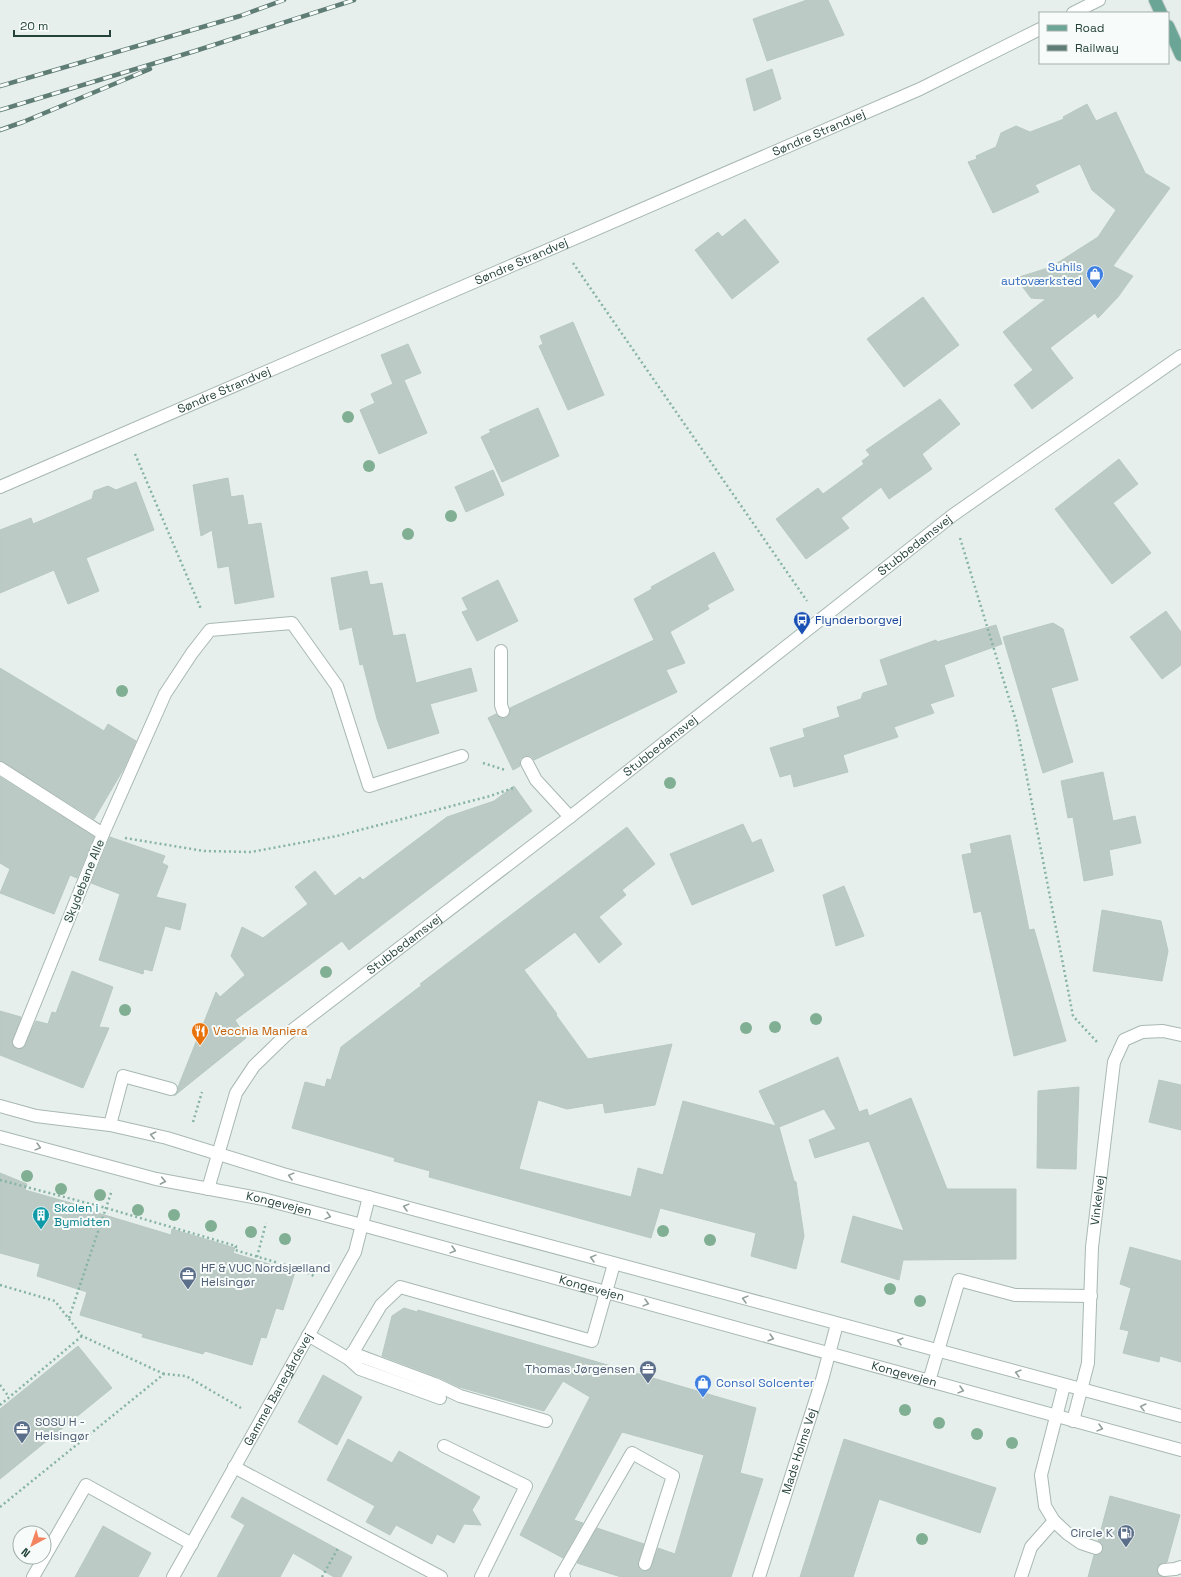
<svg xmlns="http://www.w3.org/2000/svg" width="1181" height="1577" font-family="'Space Grotesk',sans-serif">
	<rect width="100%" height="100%" fill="#e6efeb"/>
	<g fill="#bbcac4" stroke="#b8c9c2">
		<polygon points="807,0 828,0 844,35 767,61 753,19"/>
		<polygon points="772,69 781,99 754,111 746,79"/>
		<polygon points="1087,104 1096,121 1116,112 1145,173 1170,188 1113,266 1133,276 1118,297 1098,318 1095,313 1050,348 1073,378 1032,409 1014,385 1033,370 1003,332 1046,299 1031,298 1016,278 1051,267 1098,237 1116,210 1092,190 1080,164 1035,185 1039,192 993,213 968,162 977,159 976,156 996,147 1001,133 1016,126 1030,132 1064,119 1063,117"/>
		<polygon points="745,219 779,262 732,299 695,250 718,232 722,237"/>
		<polygon points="923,297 959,345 904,387 867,339"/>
		<polygon points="573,322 604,395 568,410 539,346 543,344 540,336"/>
		<polygon points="408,344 421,373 404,380 427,433 379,454 360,410 375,403 371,394 393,384 381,355"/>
		<polygon points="940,399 960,424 922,454 932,469 889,499 881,487 841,518 849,528 806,559 776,519 818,488 823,494 864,464 862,461 870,455 866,450"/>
		<polygon points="538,408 559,456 502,482 481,437 491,432 489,430"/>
		<polygon points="1119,459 1138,484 1113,503 1151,553 1112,584 1055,509"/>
		<polygon points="493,470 504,495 466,512 455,487"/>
		<polygon points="228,478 231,497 243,495 248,525 261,523 274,597 235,604 229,566 218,568 212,530 201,536 193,485"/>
		<polygon points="136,482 154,530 86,558 99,591 68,604 54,570 0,593 0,530 31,518 33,524 40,521 92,499 94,491 108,486 116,490"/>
		<polygon points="714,552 734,590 707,605 709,609 668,633 670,632 685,663 666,670 677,692 534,760 531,756 524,756 520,759 520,766 513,770 488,718 496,714 501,718 506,718 510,713 510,708 654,640 634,599 652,589 651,587"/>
		<polygon points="367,571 370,585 382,583 393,636 405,634 416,683 471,668 477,691 430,704 439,733 388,749 377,719 363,664 360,665 352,627 340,630 331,578"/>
		<polygon points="498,580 518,621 477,641 462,612 468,610 462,598"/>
		<polygon points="1166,611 1181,632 1181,665 1162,679 1130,637"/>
		<polygon points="1053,623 1063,629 1078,680 1051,688 1073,762 1043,773 1003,637"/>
		<polygon points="996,625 1002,644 944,665 954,696 930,704 934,713 894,727 898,737 843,755 848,772 794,787 791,774 780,777 770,748 805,737 803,729 840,717 837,707 861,699 863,693 888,685 880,660 936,640 937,642"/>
		<polygon points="0,668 104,731 108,724 136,741 123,770 94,819 4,762 0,761"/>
		<polygon points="1103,772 1113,821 1135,816 1141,843 1109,850 1113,875 1084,881 1073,817 1068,818 1061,781"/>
		<polygon points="0,777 94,837 77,878 70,875 54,914 0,893 10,869 0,863"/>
		<polygon points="514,786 532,811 349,950 342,941 235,1020 246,1038 174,1096 178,1091 178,1087 216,992 220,997 245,975 231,956 242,927 263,938 308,904 295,887 315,871 335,896 360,877 363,880 447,817 494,801"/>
		<polygon points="743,824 752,843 761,839 774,871 692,905 670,854"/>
		<polygon points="627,827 655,864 622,890 626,895 599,917 622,944 599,963 575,932 524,970 557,1014 556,1015 588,1059 672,1044 655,1105 605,1113 603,1103 567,1109 538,1100 519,1169 631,1197 638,1168 663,1175 683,1101 776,1126 759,1091 838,1057 859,1112 867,1109 869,1116 911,1098 947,1189 1016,1189 1016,1259 903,1260 899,1280 841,1262 853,1216 904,1231 869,1141 815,1158 809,1140 836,1129 824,1109 779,1127 794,1181 796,1182 804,1236 796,1269 751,1256 756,1233 660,1208 651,1238 429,1177 430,1171 394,1161 395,1158 292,1128 305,1082 325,1087 327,1079 331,1080 341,1047 422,985 420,984"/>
		<polygon points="1010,835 1029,930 1034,929 1066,1041 1014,1056 981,911 974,913 962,855 972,853 970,844"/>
		<polygon points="110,837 165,856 162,863 168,866 156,897 186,904 180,930 165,926 152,971 144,969 143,974 99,960 120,894 91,883"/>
		<polygon points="844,886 864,936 836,946 823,895"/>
		<polygon points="1102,910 1161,921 1168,951 1162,981 1093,971"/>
		<polygon points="72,971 113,987 99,1027 109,1028 83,1088 0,1055 0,1011 21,1017 12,1043 16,1049 23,1048 36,1021 48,1024 52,1012 56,1013"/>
		<polygon points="1159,1080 1181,1085 1181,1130 1149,1122"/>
		<polygon points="1079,1087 1076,1169 1037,1168 1038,1091"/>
		<polygon points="0,1173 27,1184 25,1190 89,1208 88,1210 171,1235 172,1229 235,1248 233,1253 295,1272 283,1310 276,1308 266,1338 261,1337 252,1365 205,1351 203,1354 142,1337 143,1334 80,1315 87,1292 37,1276 40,1264 0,1253"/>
		<polygon points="1130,1247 1181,1261 1181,1362 1160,1356 1159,1362 1123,1353 1129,1331 1120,1329 1131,1288 1120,1284"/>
		<polygon points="404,1308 417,1312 418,1310 756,1408 740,1473 763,1479 731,1577 621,1577 577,1563 597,1528 644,1544 638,1562 639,1569 642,1571 646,1571 650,1569 658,1548 675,1554 704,1455 622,1432 574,1520 583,1523 563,1558 520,1535 590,1397 563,1381 544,1411 459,1387 438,1377 382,1356 392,1316"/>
		<polygon points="78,1346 112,1388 0,1479 0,1409"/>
		<polygon points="323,1375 362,1397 337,1445 298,1422"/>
		<polygon points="348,1439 392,1463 399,1451 480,1497 472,1510 481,1525 464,1524 454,1543 437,1534 432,1544 396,1525 390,1535 366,1522 375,1506 327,1480"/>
		<polygon points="844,1439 996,1488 980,1533 879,1499 853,1577 800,1577"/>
		<polygon points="1110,1496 1180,1515 1167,1562 1160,1564 1157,1567 1158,1574 1162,1577 1088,1577 1094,1555 1101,1554 1103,1550 1102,1543 1098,1541"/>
		<polygon points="242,1497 352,1557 341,1577 334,1577 293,1553 280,1577 217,1577 245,1525 231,1517"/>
		<polygon points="103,1526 151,1553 138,1577 75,1577"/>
	</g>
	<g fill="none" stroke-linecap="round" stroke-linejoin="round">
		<g stroke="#a8b8b2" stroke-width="14">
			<g id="service">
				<polyline points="501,651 501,705 503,711"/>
				<polyline points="527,763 536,780 570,817"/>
				<polyline points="103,834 165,694 192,653 210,630 292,623 337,686 369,786 462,756"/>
				<polyline points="110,1125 123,1076 171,1089"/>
				<polyline points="308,1335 349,1359 381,1305 400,1287 592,1341 614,1264"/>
				<polyline points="352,1353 435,1384 460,1396 546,1421"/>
				<polyline points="349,1359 360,1369 440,1398"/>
				<polyline points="929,1381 959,1280 1015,1295 1091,1296"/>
				<polyline points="1064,1386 1041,1475 1045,1506 1054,1521 1068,1534 1081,1543 1096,1548"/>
				<polyline points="444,1446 526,1486 481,1577"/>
				<polyline points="234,1467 441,1577"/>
				<polyline points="1164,1570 1175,1569 1181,1567"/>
				<polyline points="33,1577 86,1485 192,1544"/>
				<polyline points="564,1577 561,1576 632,1453 673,1476 645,1564"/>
				<polyline points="1021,1577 1031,1547 1054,1521"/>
			</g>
		</g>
		<g stroke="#a8b8b2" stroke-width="14">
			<g id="minor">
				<polyline points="1073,13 1099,0"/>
				<path id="s1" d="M0 487 920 89 1040 29"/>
				<polyline points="0,768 103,834 19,1042"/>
				<path id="s2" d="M1073 1421 1088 1363 1092 1247 1114 1062 1124 1040 1142 1032 1163 1031 1181 1035"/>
				<path id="s3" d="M173 1577 355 1252 369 1197"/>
			</g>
		</g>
		<g stroke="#a8b8b2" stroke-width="14">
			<g id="tertiary">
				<polyline points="0,1106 36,1116 110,1125 167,1138 283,1174 1181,1416"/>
				<path id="s4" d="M0 1137 156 1179 263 1199 362 1225 1181 1450"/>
				<path id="s5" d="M208 1189 236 1093 254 1066 286 1035 570 817 953 515 1181 356"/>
				<path id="s6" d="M759 1577 822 1380 837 1324"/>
			</g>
		</g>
		<g stroke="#c2cac8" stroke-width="14">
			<g id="primary">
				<polyline points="1155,0 1161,13"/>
				<polyline points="1168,26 1181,55"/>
			</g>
		</g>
		<g stroke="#86b3a5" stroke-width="2.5" stroke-dasharray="2 3" stroke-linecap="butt">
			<polyline points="573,263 807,601"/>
			<polyline points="135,454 201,609"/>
			<polyline points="960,538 1016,721 1073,1016 1098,1043"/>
			<polyline points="483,763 505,770"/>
			<polyline points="125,838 204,851 251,852 337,836 490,796 513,788"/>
			<polyline points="193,1122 202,1092"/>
			<polyline points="0,1180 106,1208 236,1246 235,1250 302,1270 316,1277"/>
			<polyline points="257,1257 266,1223"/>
			<polyline points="0,1285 55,1301 82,1336 164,1374"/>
			<polyline points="69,1318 112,1190"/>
			<polyline points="0,1385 9,1397"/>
			<polyline points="0,1405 82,1336"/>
			<polyline points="0,1507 164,1374 186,1376 241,1408"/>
			<polyline points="322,1577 338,1548"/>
		</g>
		<use href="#service" stroke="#fff" stroke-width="12"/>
		<use href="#minor" stroke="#fff" stroke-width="12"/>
		<use href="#tertiary" stroke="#fff" stroke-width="12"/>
		<use href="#primary" stroke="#6aa596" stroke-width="12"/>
		<g stroke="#5f7d75" stroke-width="4.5">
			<g id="rail">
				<polyline points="0,86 240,16 284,0"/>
				<polyline points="0,110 195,51 354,0"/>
				<polyline points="0,130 23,122 150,69"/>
			</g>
		</g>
		<use href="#rail" stroke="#f7fbf9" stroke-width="3" stroke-dasharray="9" stroke-linecap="butt"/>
	</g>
	<g fill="#80af93">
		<circle cx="348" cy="417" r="6"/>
		<circle cx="369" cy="466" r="6"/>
		<circle cx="451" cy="516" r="6"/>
		<circle cx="408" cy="534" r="6"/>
		<circle cx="122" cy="691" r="6"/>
		<circle cx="670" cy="783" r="6"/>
		<circle cx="326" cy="972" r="6"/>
		<circle cx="125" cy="1010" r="6"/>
		<circle cx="816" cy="1019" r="6"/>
		<circle cx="775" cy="1027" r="6"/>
		<circle cx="746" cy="1028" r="6"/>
		<circle cx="27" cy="1176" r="6"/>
		<circle cx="61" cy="1189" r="6"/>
		<circle cx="100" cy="1195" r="6"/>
		<circle cx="138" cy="1210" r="6"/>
		<circle cx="174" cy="1215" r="6"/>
		<circle cx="211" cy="1226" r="6"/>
		<circle cx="663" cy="1231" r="6"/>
		<circle cx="251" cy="1232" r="6"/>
		<circle cx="285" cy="1239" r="6"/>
		<circle cx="710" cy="1240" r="6"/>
		<circle cx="890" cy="1289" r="6"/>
		<circle cx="920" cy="1301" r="6"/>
		<circle cx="905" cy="1410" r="6"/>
		<circle cx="939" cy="1423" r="6"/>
		<circle cx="977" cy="1434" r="6"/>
		<circle cx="1012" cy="1443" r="6"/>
		<circle cx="922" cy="1539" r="6"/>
	</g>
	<defs><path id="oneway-chevron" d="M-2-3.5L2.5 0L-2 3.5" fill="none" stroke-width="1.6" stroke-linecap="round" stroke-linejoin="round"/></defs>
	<g stroke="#92a09c">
		<use href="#oneway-chevron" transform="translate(153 1135) rotate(-167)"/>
		<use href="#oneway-chevron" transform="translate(38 1147) rotate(15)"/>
		<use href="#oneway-chevron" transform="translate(291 1176) rotate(-165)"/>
		<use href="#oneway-chevron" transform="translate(163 1181) rotate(11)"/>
		<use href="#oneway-chevron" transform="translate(406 1207) rotate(-165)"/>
		<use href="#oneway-chevron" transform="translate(328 1216) rotate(15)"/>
		<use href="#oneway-chevron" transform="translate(453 1250) rotate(15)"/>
		<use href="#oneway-chevron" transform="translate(593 1258) rotate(-165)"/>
		<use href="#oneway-chevron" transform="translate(745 1299) rotate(-165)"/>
		<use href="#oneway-chevron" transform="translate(646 1303) rotate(15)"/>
		<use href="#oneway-chevron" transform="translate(771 1338) rotate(16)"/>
		<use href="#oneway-chevron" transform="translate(900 1341) rotate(-165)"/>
		<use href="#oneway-chevron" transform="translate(1018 1373) rotate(-165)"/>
		<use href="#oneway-chevron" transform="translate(961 1390) rotate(15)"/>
		<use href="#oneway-chevron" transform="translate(1143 1407) rotate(-166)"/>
		<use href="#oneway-chevron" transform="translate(1100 1428) rotate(15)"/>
	</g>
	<defs>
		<g id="shop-pin" transform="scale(0.9)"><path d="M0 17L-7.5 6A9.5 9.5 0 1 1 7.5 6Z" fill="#3f7fe0" stroke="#f7fbf9"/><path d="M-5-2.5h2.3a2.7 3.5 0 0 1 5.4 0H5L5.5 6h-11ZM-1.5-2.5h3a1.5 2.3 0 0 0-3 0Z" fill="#fff"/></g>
		<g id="bus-pin" transform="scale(0.9)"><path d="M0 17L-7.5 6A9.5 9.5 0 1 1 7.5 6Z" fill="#1a4fb4" stroke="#f7fbf9"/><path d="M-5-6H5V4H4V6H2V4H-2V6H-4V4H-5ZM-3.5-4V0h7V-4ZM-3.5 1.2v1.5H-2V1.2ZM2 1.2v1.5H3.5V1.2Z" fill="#fff"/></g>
		<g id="restaurant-pin" transform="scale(0.9)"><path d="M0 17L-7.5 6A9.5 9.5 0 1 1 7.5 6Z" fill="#e8710a" stroke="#f7fbf9"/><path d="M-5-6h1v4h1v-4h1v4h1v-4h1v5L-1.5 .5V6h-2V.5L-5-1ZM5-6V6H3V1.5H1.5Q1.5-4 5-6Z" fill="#fff"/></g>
		<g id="building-pin" transform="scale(0.9)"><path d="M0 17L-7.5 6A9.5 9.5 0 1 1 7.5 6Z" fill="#0f9aa8" stroke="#f7fbf9"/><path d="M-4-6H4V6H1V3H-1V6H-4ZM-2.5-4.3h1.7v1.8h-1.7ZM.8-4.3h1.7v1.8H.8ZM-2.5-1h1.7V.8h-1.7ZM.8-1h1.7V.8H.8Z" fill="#fff"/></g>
		<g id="office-pin" transform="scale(0.9)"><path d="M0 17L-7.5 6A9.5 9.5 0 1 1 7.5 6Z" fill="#5c6f8a" stroke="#f7fbf9"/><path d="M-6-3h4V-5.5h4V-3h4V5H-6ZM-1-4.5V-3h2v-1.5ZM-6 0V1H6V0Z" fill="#fff"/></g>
		<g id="fuel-pin" transform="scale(0.9)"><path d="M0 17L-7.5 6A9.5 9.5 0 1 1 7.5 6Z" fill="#5c6f8a" stroke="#f7fbf9"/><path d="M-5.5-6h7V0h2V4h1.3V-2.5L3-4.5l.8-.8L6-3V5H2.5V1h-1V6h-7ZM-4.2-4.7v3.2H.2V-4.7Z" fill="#fff"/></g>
	</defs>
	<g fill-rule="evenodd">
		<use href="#shop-pin" x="1095" y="274"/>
		<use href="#bus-pin" x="802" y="620"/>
		<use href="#restaurant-pin" x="200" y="1031"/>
		<use href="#building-pin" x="41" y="1215"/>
		<use href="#office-pin" x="188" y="1275"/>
		<use href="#office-pin" x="648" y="1369"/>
		<use href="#shop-pin" x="703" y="1383"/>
		<use href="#office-pin" x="22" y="1429"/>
		<use href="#fuel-pin" x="1126" y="1533"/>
	</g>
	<g text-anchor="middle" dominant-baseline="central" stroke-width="4" stroke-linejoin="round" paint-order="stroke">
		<g font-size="12" fill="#24423a" stroke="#f7fbf9">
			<text stroke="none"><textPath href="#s1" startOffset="892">Søndre Strandvej</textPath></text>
			<text stroke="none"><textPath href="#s1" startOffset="568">Søndre Strandvej</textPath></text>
			<text stroke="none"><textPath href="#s1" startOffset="244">Søndre Strandvej</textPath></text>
			<text stroke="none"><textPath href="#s5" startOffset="974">Stubbedamsvej</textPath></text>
			<text stroke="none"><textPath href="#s5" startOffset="650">Stubbedamsvej</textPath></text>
			<text transform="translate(84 881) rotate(-68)">Skydebane Alle</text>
			<text stroke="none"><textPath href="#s5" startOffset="326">Stubbedamsvej</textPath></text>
			<text stroke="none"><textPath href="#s2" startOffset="223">Vinkelvej</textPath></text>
			<text stroke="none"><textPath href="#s4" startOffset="287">Kongevejen</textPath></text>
			<text stroke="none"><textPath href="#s4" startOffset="611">Kongevejen</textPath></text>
			<text stroke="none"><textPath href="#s4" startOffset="935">Kongevejen</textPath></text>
			<text stroke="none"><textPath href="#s3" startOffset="215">Gammel Banegårdsvej</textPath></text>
			<text stroke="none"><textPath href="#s6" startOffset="132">Mads Holms Vej</textPath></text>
		</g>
		<g font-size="12" fill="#366cbe" stroke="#f7fbf9" text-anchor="end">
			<text x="1082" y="267">Suhils<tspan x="1082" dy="14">autoværksted</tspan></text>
			<text x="716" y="1383" text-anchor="start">Consol Solcenter</text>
		</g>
		<g font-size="12" fill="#164399" stroke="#f7fbf9" text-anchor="start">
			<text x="815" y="620">Flynderborgvej</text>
		</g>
		<g font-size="12" fill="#c56008" stroke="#f7fbf9" text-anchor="start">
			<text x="213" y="1031">Vecchia Maniera</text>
		</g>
		<g font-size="12" fill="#0d838f" stroke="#f7fbf9" text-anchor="start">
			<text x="54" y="1208">Skolen i<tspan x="54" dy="14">Bymidten</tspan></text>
		</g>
		<g font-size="12" fill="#4e5e75" stroke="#f7fbf9" text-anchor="start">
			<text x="201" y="1268">HF &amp; VUC Nordsjælland<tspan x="201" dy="14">Helsingør</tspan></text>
			<text x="635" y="1369" text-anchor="end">Thomas Jørgensen</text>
			<text x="35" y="1422">SOSU H -<tspan x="35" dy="14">Helsingør</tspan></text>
			<text x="1113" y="1533" text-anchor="end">Circle K</text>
		</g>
	</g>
	<rect x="1039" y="12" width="130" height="52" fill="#f7fbf9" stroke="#a3b1ad"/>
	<rect x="1047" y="25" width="20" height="6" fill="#6aa596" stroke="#a3b1ad"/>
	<text x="1075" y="32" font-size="12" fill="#24423a">Road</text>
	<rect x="1047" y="45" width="20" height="6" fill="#5f7d75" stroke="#a3b1ad"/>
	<text x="1075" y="52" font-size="12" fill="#24423a">Railway</text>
	<g transform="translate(32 1545) rotate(220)"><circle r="19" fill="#f7fbf9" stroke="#a3b1ad"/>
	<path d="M0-3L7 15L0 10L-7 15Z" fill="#f4845f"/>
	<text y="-6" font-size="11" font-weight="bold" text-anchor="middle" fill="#24423a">N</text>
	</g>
	<path d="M14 30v6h96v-6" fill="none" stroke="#24423a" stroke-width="2"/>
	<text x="20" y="30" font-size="12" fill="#24423a" stroke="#f7fbf9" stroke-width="3" paint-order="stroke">20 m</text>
</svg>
